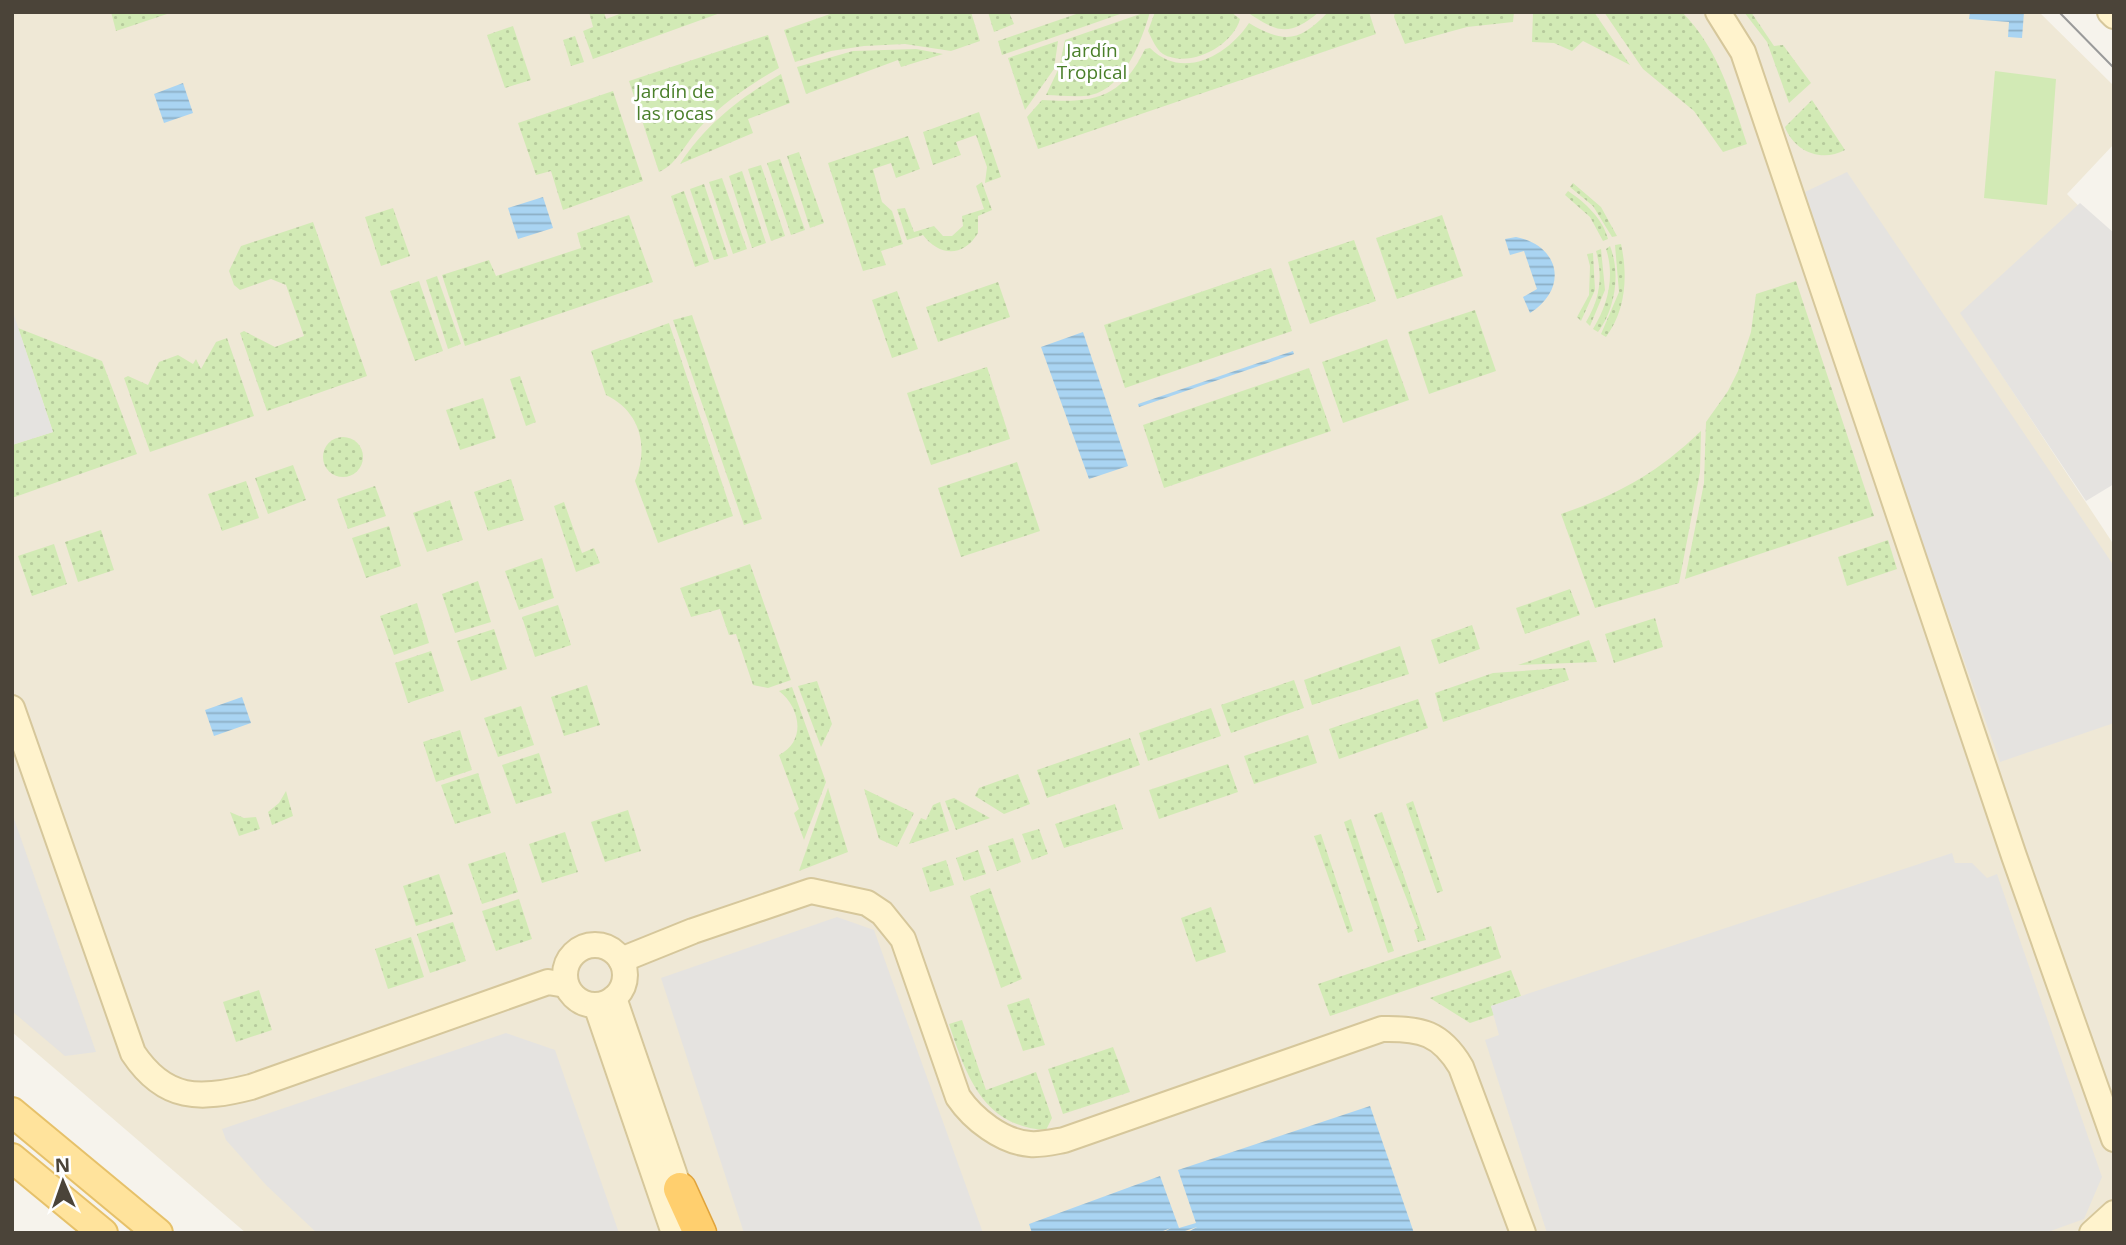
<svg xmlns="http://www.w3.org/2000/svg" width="2126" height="1245" font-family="'Open Sans',sans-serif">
	<defs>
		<pattern id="garden-dots" width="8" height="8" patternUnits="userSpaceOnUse" patternTransform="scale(1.75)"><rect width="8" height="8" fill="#d2eab5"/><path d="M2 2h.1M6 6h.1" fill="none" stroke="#b6ca9c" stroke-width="1.8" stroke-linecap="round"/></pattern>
		<pattern id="water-rules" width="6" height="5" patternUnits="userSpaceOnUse" patternTransform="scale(1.75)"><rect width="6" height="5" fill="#a9d4f2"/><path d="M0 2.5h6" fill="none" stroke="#8caec5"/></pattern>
	</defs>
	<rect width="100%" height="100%" fill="#f6f3ec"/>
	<polygon fill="#efe8d6" points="12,12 2039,12 2114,86 2114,144 2067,194 2109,237 1990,357 2114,545 2114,1233 246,1233 12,1032"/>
	<polygon fill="#d2eab5" points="1995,71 2056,79 2047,205 1984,198"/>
	<g fill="url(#garden-dots)">
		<polygon points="111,12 173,12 116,31"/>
		<polygon points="589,12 604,12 606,19 625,12 723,12 593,59 583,31 593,27"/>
		<polygon points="836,12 971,12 980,41 951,51 905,44 864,46 831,51 795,62 784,30"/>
		<polygon points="988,12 1009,12 1014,24 994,32"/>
		<polygon points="1082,12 1126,12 1002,55 998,41"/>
		<path d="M1146 12H1150C1142 40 1124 88 1091 95 1077 98 1060 95 1046 95L1059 68 1065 40Z"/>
		<path d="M1155 12H1231L1240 19C1233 46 1189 69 1163 54 1156 49 1152 39 1148 31Z"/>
		<path d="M1247 12H1319C1289 37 1278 33 1247 12Z"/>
		<path d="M1328 12H1369L1376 34 1038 149 1027 117 1042 100C1094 103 1121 99 1145 49L1150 48C1183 81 1228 55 1249 23 1284 44 1300 42 1328 12Z"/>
		<polygon points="1395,12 1514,12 1513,22 1467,27 1405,44 1394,17"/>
		<polygon points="1533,12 1594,12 1630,65 1583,41 1572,51 1554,43 1532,42"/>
		<path d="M1604 12H1682C1719 50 1731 95 1747 144L1723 152 1694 111 1643 69Z"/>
		<polygon points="1744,12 1751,12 1774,46 1783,45 1811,83 1789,103 1767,42"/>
		<polygon points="513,26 531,80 505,88 487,35"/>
		<path d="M768 35 779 68C751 84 726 101 703 124 687 140 678 164 659 172L629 81Z"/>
		<polygon points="575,36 584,62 571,66 563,40"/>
		<polygon points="1058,41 1054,69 1025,110 1008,58"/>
		<polygon points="916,49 943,54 901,67 898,60 806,94 797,67 853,51"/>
		<path d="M781 74 790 103 748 119 753 133 680 164C706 124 740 98 781 74Z"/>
		<polygon points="613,91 643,181 563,210 551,171 536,175 518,123"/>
		<path d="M1812 100 1845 150C1821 163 1794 151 1785 127Z"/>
		<polygon points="979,112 1001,177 985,183 987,167 976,135 956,142 961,155 933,165 923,132"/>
		<polygon points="908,136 920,169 896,178 891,163 873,169 882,202 892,211 903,244 881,251 886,265 863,271 828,163"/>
		<polygon points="799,152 824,223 810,228 787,156"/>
		<polygon points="780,159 805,230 791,235 767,163"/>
		<polygon points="761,165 785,236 771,241 748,169"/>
		<polygon points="742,171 766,243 752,248 729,176"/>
		<polygon points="722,178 747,249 733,254 709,182"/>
		<path d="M982 182 992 210 978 216V233C963 258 939 256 923 235L907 240 897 209 905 208 914 232 934 226 943 236H952L963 226 962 216 984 209 976 186Z"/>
		<polygon points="1573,183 1601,207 1617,236 1612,237 1593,206 1570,187"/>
		<polygon points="704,184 728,256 714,260 690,189"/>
		<polygon points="684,191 709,262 695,267 671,196"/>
		<path d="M1568 191C1585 202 1603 219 1608 239L1603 241 1590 217 1565 195Z"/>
		<polygon points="393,208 410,256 381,266 365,217"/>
		<polygon points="629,215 653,282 465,346 442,275 489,260 496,276 581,248 577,233"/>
		<polygon points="1442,215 1463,276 1397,299 1376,238"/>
		<polygon points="313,222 367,376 267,411 240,333 244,331 275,347 304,336 286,285 271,279 240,290 234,285 229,271 241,246"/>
		<polygon points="1354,240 1376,301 1310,324 1288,262"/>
		<path d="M1621 244C1628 276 1626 310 1606 337L1601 334 1619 292 1615 245Z"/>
		<path d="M1610 246C1621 274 1615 309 1598 332L1593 329C1608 305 1615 276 1606 249Z"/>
		<path d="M1601 249 1605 290 1590 326 1586 322C1600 299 1603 277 1596 251Z"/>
		<polygon points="1593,253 1595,290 1581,321 1577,317 1589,295 1590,266 1587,254"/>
		<polygon points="1271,268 1292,331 1125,388 1104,325"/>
		<polygon points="437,276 461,344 448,349 426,280"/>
		<polygon points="419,281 443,351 415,361 390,291"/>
		<polygon points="1796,281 1874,516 1685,579 1704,483 1706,422 1728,391 1738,371 1751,332 1756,294"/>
		<polygon points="998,282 1010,317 938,342 926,307"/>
		<polygon points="897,291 918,349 892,358 872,300"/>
		<polygon points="1475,310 1496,371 1429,394 1408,332"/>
		<polygon points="692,315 762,519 744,525 673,320"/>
		<path d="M669 323 733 516 658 543 635 481C649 447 641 412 606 395L591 351Z"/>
		<polygon points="18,328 102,361 137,454 12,498 12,445 53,432"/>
		<polygon points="227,338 254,416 150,452 124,378 128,376 148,385 159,362 178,355 193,364 196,359 201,369 216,342"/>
		<polygon points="1387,339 1409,400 1343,423 1322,362"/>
		<polygon points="987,367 1010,439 931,465 907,393"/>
		<polygon points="1309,368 1331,431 1164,488 1143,425"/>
		<polygon points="520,376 536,422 526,426 510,379"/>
		<polygon points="483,398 496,438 460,450 446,410"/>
		<path d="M1701 431 1700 472 1679 583 1595 608 1561 514C1619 494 1656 474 1701 431Z"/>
		<circle cx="343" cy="457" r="20"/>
		<polygon points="1017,462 1040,531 961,557 938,488"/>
		<polygon points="293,465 306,500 268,514 255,478"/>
		<polygon points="511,479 524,520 488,531 474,492"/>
		<polygon points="246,481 259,518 222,531 208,494"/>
		<polygon points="375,486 386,516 348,529 337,499"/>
		<polygon points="450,500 463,540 427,552 413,513"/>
		<polygon points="564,502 582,553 594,548 600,563 576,572 554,506"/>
		<polygon points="389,526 401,566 366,578 352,538"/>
		<polygon points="101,530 114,570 78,582 65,542"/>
		<polygon points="1888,540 1897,569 1847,586 1838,557"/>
		<polygon points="54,544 67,584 32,596 18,556"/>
		<polygon points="542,558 554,598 519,610 505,571"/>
		<polygon points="750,564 791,680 768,688 753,685 736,634 729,635 720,609 691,617 680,588"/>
		<polygon points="478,581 491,622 455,633 442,594"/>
		<polygon points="1570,589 1580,615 1525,634 1516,608"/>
		<polygon points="417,603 429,643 394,655 380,616"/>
		<polygon points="558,605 571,645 535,657 522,617"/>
		<polygon points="1655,618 1663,647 1614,663 1605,634"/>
		<polygon points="1472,625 1480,649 1439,664 1431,640"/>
		<polygon points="494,629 507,669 471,681 457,641"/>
		<polygon points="1589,640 1597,662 1518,665"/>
		<polygon points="1400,646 1409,674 1312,705 1304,680"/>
		<polygon points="431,651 444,691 408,703 395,663"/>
		<polygon points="1565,668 1569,680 1443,722 1435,693 1493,673"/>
		<polygon points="1294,680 1304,708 1231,733 1221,705"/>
		<polygon points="817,681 832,724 821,747 798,686"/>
		<polygon points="587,685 600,725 564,736 551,697"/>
		<path d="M792 687 826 782 804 840 794 813 799 809 779 755C807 741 800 707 779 691Z"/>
		<polygon points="1418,699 1428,728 1339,759 1329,729"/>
		<polygon points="521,706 534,745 498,757 484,718"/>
		<polygon points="1211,708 1221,736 1148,761 1139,733"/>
		<polygon points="460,730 472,770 436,782 423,742"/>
		<polygon points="1308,735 1317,763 1254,784 1244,756"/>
		<polygon points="1130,738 1140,765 1047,798 1037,770"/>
		<polygon points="539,753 552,793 516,804 502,765"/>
		<polygon points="1228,764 1238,792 1159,819 1149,790"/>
		<polygon points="478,773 491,813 455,824 441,785"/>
		<polygon points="1018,774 1030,804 1004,814 975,796 979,788"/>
		<polygon points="828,788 848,852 799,871"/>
		<polygon points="864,789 914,813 897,847 879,839"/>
		<polygon points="286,791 293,816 272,825 268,812 279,803"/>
		<polygon points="954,798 990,818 956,830 945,801"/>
		<polygon points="1413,801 1443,891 1437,893 1406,804"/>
		<polygon points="940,802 949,831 909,844 921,818 926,820 933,805"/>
		<polygon points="1115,804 1123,829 1064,848 1055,824"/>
		<polygon points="628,810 641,851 605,862 591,822"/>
		<polygon points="230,812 244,818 256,817 260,829 239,836"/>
		<polygon points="1382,812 1426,940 1418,942 1414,930 1418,928 1374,815"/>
		<polygon points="1351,819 1394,951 1388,953 1344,822"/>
		<polygon points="1039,829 1048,854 1032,860 1022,834"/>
		<polygon points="565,832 578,872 542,883 529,844"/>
		<polygon points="1321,834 1353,931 1348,933 1314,836"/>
		<polygon points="1013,838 1021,862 997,871 988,846"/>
		<polygon points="978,850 986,874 964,881 956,858"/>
		<polygon points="505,852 518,892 482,904 468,864"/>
		<polygon points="946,860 954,885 930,892 922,868"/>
		<polygon points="439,874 453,914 416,926 403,886"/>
		<polygon points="990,888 1022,979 1001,988 970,896"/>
		<polygon points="519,899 532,939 496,951 482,911"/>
		<polygon points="1211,907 1226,952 1196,962 1181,918"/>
		<polygon points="453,922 466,961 430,973 417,934"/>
		<polygon points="1491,926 1501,958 1330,1016 1318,984"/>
		<polygon points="411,937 424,977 388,989 375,949"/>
		<polygon points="1511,970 1521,996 1491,1006 1494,1015 1470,1023 1430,998"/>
		<polygon points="259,990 272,1030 236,1042 223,1002"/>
		<polygon points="1029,998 1045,1045 1023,1051 1007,1005"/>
		<path d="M962 1020 986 1090 1036 1072 1052 1118 1046 1130C983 1127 966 1075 949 1024Z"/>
		<polygon points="1113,1047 1130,1092 1063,1114 1048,1069"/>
	</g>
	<g fill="#e5e3e0">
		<polygon points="1847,172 2114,566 2114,723 2000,762 1913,516 1805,192"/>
		<polygon points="2080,203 2114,233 2114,484 2086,501 1960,313"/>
		<polygon points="12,309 53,432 12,445"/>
		<polygon points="12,813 96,1052 65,1056 12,1011"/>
		<polygon points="1952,853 1955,863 1972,863 1987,878 1997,874 2102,1177 2084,1219 2045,1233 1547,1233 1485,1040 1499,1035 1491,1006"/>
		<polygon points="837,917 874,930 983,1233 744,1233 661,978"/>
		<polygon points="506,1033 555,1050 619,1233 317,1233 266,1185 226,1140 222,1129"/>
	</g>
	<g fill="url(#water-rules)">
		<polygon points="1970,12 2024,12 2022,38 2008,37 2009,22 1969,19"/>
		<polygon points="183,83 193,113 164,123 154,94"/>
		<polygon points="543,197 553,228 518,239 508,208"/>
		<path d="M1516 237C1560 246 1569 288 1530 313L1523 297 1537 289 1524 251 1510 255 1505 239Z"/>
		<polygon points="1083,332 1128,466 1089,479 1041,347"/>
		<polygon points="1293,351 1294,354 1139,407 1138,404"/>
		<polygon points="242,697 251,723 214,736 205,710"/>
		<polygon points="1370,1106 1414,1233 1186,1233 1197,1227 1179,1233 1162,1233 1171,1228 1158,1233 1032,1233 1029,1224 1160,1176 1179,1228 1196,1223 1178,1170"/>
	</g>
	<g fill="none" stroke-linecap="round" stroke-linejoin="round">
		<g stroke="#d6c79b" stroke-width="28">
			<g id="secondary">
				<polyline points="1718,12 1743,52 2014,856 2114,1139"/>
				<polyline points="2110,12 2114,16"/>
				<path d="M12 708 133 1053C165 1101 200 1100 251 1087L548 982 566 985"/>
				<circle cx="595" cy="975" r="30"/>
				<path d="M621 960 693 931 811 891 867 903 882 913 903 939 958 1097C973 1119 1002 1142 1030 1144 1041 1145 1053 1142 1064 1140L1382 1029C1421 1028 1441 1033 1461 1067L1523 1233"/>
				<polyline points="614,998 685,1205"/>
				<polyline points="596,1005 674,1233"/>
				<polyline points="2092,1233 2114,1213"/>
			</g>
		</g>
		<g stroke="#e6c16a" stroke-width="32">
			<g id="primary">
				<polyline points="12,1112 158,1233"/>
				<polyline points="12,1158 103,1233"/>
			</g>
		</g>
		<g stroke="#e0a43c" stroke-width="35">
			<polyline id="highway" points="680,1189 700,1233"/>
		</g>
		<use href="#secondary" stroke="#fff3cd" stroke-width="24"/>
		<use href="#primary" stroke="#ffe39c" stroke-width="28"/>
		<use href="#highway" stroke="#ffcf6e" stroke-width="32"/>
		<polyline stroke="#9a9a9a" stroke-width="2" points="2059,12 2114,68"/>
	</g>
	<g text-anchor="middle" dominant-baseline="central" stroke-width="6" stroke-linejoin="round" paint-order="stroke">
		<g font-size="19" fill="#4a7f2a" stroke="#fff">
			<text x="1092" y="50">Jardín<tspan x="1092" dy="22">Tropical</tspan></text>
			<text x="675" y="91">Jardín de<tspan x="675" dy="22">las rocas</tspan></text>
		</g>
	</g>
	<rect width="2126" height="1245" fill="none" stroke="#4b4439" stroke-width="28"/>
	<g transform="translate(63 1182) rotate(358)" stroke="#ffffff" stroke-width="5" paint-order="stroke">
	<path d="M0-5L12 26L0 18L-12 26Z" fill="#4b4439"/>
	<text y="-10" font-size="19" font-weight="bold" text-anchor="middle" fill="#4b4439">N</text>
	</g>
</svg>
